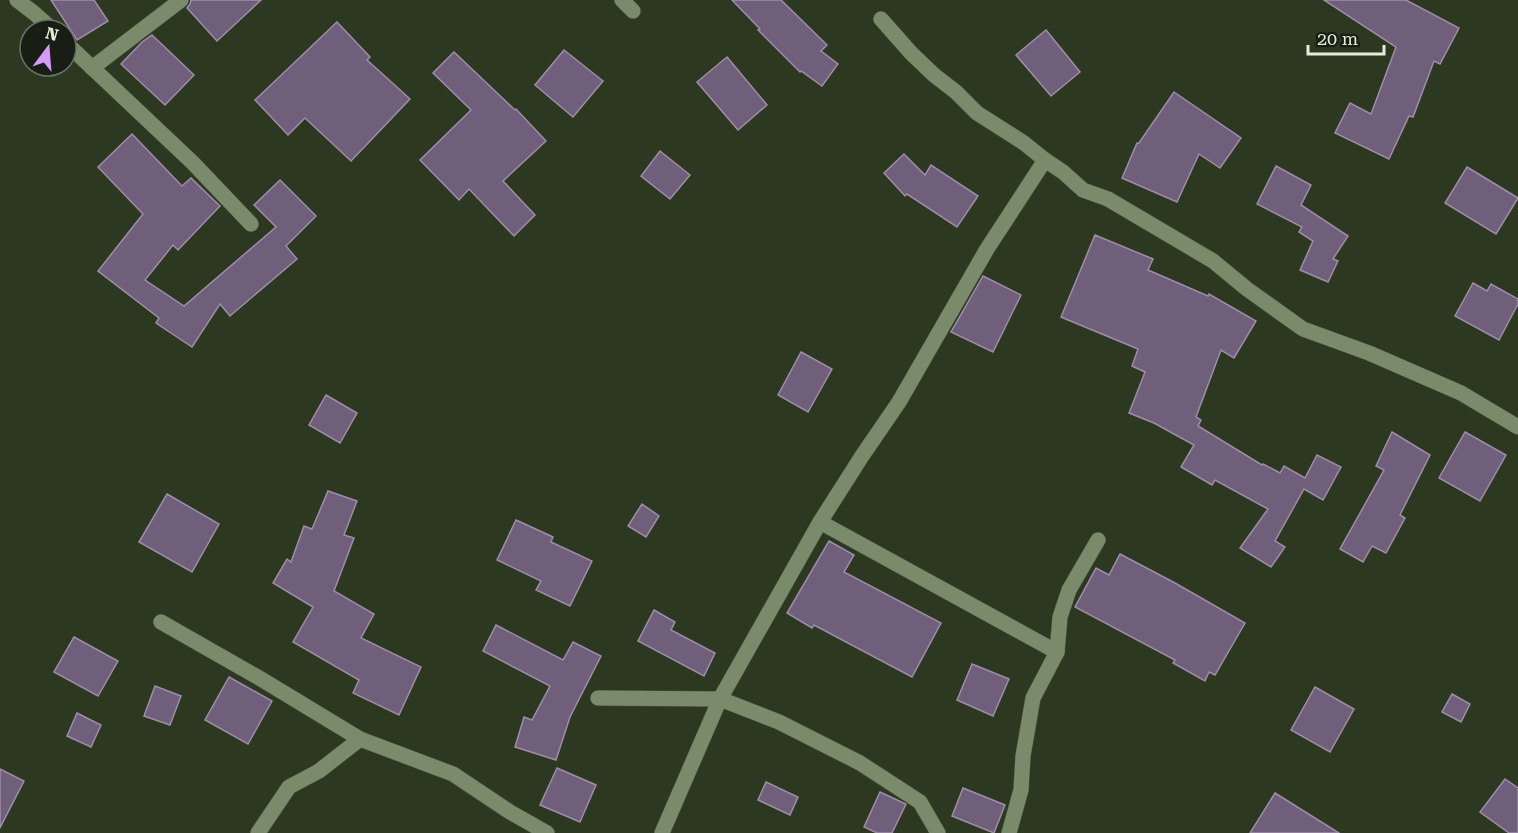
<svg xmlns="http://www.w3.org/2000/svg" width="1518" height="833" font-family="'Roboto Serif',serif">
	<rect width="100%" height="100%" fill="#2c3920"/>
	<g fill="#705f7a" stroke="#9e8da9" stroke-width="1.5">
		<polygon points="51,0 94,0 108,21 77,40"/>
		<polygon points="191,0 261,0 217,41 187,8 190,4"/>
		<polygon points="732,0 781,0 827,45 821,51 838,64 822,86 801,71 800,72 758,30 760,29"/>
		<polygon points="1324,0 1406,0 1459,28 1440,64 1434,61 1413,117 1409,116 1389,159 1335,133 1350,103 1371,114 1396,47"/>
		<polygon points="337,22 370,57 367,60 410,99 351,161 305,118 288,135 255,100"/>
		<polygon points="1046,30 1080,72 1051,96 1016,55"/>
		<polygon points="152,35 194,75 165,105 121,64 142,42"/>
		<polygon points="564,50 603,81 573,117 535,85"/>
		<polygon points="454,52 515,110 516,109 546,141 503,181 535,215 514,236 469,189 459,200 420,160 471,110 433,73"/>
		<polygon points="727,57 767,105 738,130 697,82"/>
		<polygon points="1174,92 1241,138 1220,168 1199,154 1177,202 1122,178 1137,143 1139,143"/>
		<polygon points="132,134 182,186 191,178 220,206 178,250 173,245 145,280 184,306 276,227 254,205 280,180 316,216 286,246 297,259 230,316 220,304 192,347 156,323 159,318 98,271 143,214 98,167"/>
		<polygon points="660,151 690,175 670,199 641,176"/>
		<polygon points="904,154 925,175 931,165 978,196 957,227 907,194 905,196 884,173"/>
		<polygon points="1276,166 1311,185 1301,205 1348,236 1333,259 1338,261 1328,282 1300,270 1313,241 1299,232 1302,227 1257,204"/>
		<polygon points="1467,167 1518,198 1496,234 1445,203"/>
		<polygon points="1095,235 1153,259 1148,270 1208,296 1209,294 1256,321 1234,358 1221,350 1196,417 1201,420 1198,426 1262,465 1263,464 1280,473 1284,466 1305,478 1317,455 1341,467 1323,500 1304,489 1275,541 1285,547 1271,567 1240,548 1268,509 1215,480 1212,485 1181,467 1194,445 1154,423 1129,413 1145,372 1132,366 1138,349 1061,317"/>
		<polygon points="983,276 1021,295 993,352 951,332"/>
		<polygon points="1473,283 1487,291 1491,284 1518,299 1518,304 1499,340 1455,316"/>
		<polygon points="801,352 832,369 808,412 778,395"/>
		<polygon points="326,395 357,413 340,443 309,425"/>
		<polygon points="1392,432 1430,455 1400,515 1405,518 1386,553 1372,546 1363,562 1340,549 1384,470 1376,466"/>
		<polygon points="1465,432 1506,455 1480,501 1439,478"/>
		<polygon points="328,491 357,501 344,535 354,538 334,591 374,614 361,638 421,667 399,715 353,693 359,680 293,642 313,607 273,583 287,559 291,562 304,526 312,529"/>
		<polygon points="167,494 219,524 192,572 139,542"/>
		<polygon points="642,504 659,516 646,537 628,526"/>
		<polygon points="516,520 553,537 551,542 592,561 570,606 536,590 541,581 497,560"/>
		<polygon points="829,541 854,555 844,572 941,623 912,677 814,625 812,628 787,613"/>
		<polygon points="1120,554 1175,583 1245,623 1215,675 1209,672 1205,681 1173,663 1175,660 1075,607 1096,568 1109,575"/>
		<polygon points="654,610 675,622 671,630 715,653 704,676 638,641"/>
		<polygon points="496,625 563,660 573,642 601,656 570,717 556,760 515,747 524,717 532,720 550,686 483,651"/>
		<polygon points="74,637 118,661 98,696 54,672"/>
		<polygon points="972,664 1009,679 993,716 957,700"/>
		<polygon points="229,677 272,701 248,744 205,720"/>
		<polygon points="155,686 181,696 170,725 144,716"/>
		<polygon points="1315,687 1354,709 1330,752 1291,730"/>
		<polygon points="1452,694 1470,704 1461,722 1442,712"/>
		<polygon points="77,713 101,725 91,747 67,736"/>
		<polygon points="557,768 596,785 580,822 540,805"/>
		<polygon points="0,769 24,781 0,828"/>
		<polygon points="1505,779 1518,788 1518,833 1509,833 1480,812"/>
		<polygon points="766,782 798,797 790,815 758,800"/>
		<polygon points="963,788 1005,805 994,833 952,816"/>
		<polygon points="880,792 906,804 892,833 877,833 864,827"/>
		<polygon points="1275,793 1339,833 1250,833"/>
	</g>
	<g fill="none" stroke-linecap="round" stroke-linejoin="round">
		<g stroke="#49563e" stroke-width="16">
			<g id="minor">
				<polyline points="17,0 34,13 53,30"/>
				<polyline points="622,0 633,11"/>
				<polyline points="881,19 911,53 934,75 956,92 977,113 1024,143 1045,160 1063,172 1083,190 1108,199 1213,261 1247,289 1303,329 1369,353 1461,393 1518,427"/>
				<polyline points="66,43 193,163 251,224"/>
				<polyline points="92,68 181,0"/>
				<polyline points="820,522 1057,652"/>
				<polyline points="161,622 261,679 360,739 453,774 510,812 547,833"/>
				<polyline points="598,698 720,699 779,722 860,763 920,802 938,833"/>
				<polyline points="258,833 289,787 319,771 360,739"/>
				<polyline points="662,833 720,699 820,522 862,456 899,402 987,249 1045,160"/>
				<polyline points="1009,833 1021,790 1023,756 1033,698 1057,652 1060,617 1069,590 1098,540"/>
			</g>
		</g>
		<use href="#minor" stroke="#798b6a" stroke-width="15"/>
	</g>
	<g transform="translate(48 48) rotate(16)"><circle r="28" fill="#181e13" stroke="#6a7164" stroke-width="1.5"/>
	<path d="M0-4.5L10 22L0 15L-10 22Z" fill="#d69bfa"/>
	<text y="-9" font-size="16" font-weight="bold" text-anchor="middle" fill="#e4eddd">N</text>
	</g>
	<path d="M1308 45v9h76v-9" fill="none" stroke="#e4eddd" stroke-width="3"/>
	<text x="1317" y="45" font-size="18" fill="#e4eddd" stroke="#181e13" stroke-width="4.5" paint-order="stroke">20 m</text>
</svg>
